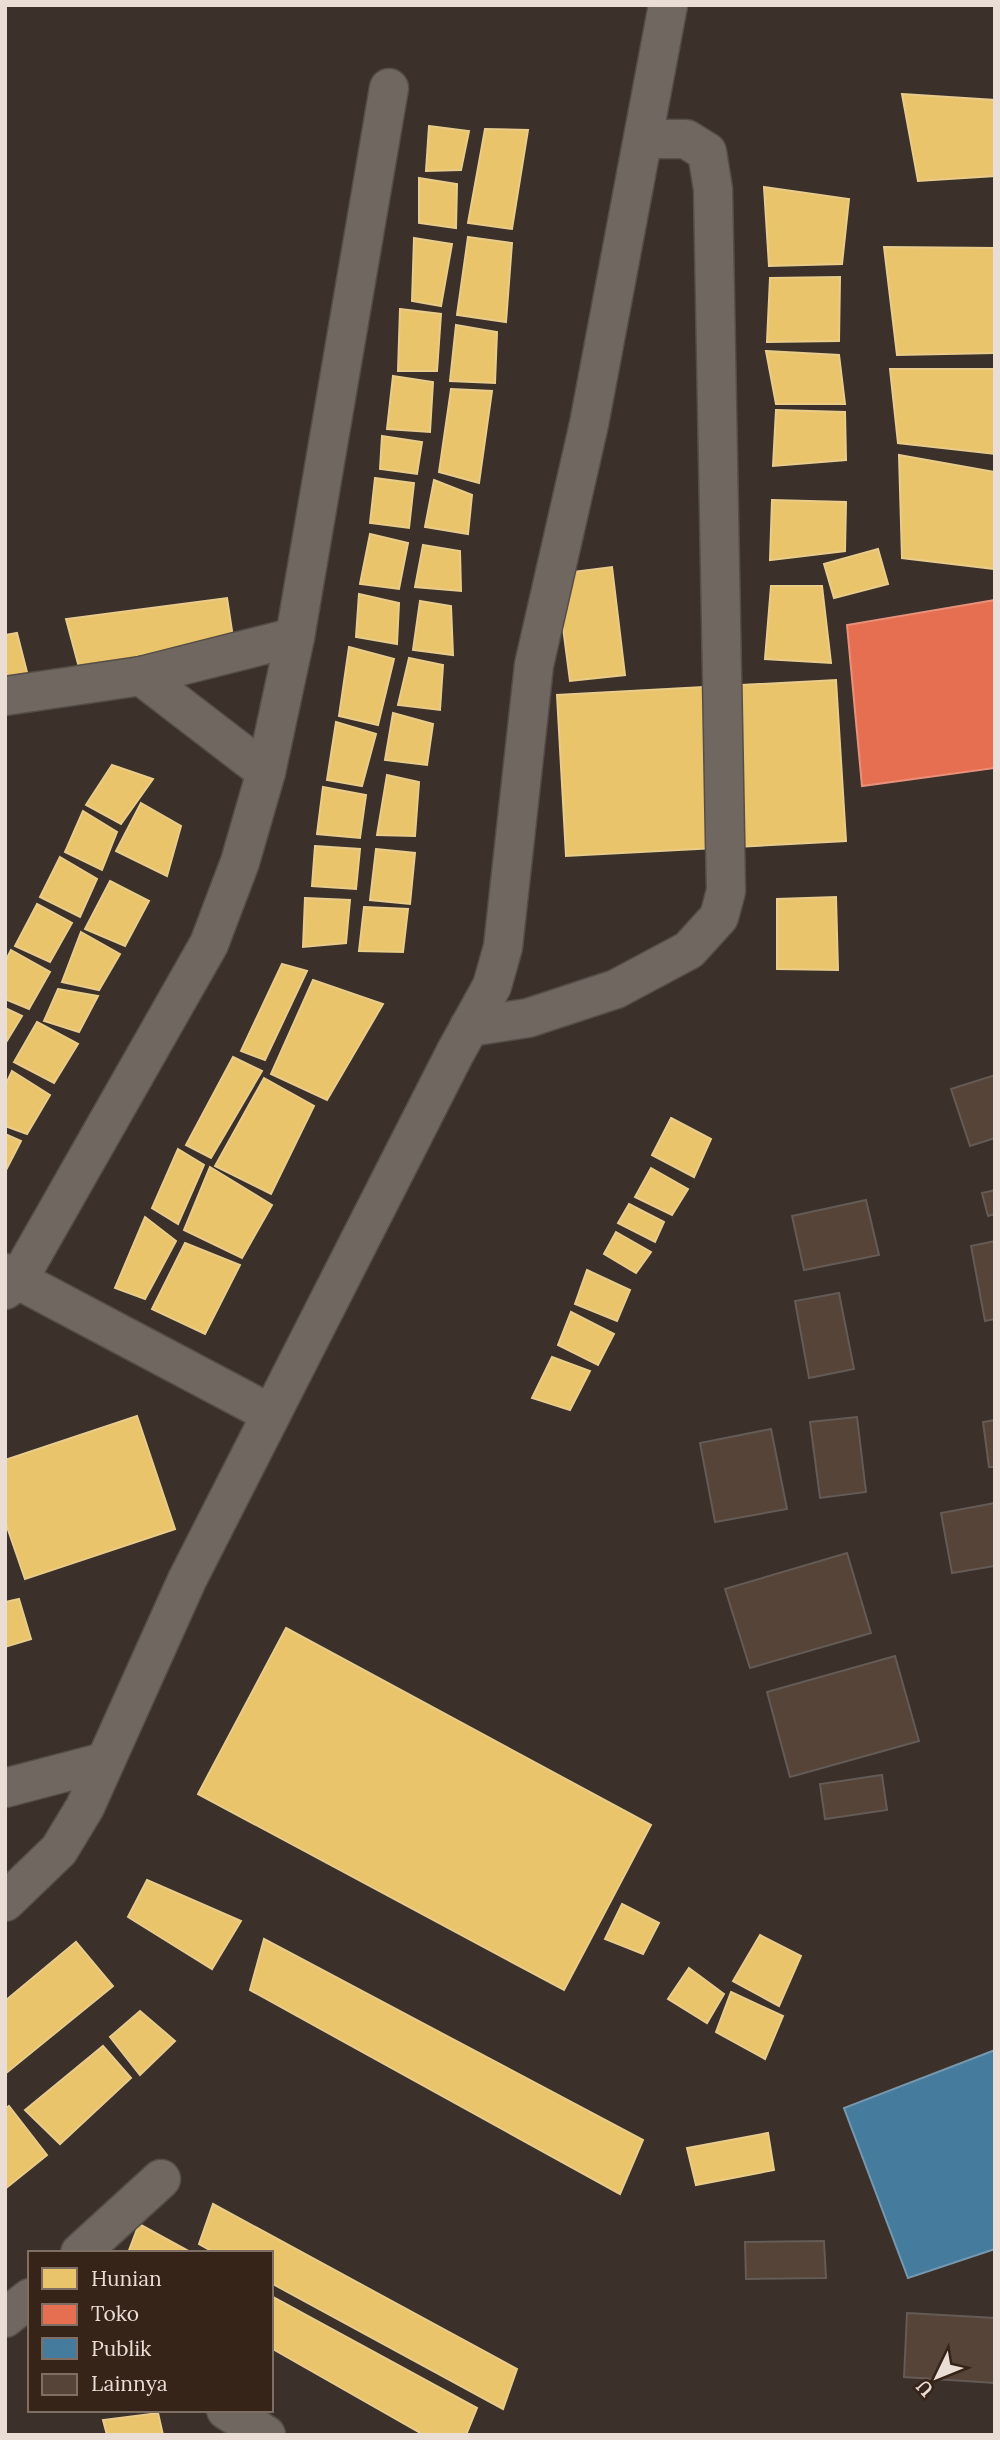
<svg xmlns="http://www.w3.org/2000/svg" width="1000" height="2440" font-family="Lora,serif">
	<rect width="100%" height="100%" fill="#3b302a"/>
	<g fill="#e9c46a" stroke="#e9cc8a" stroke-width="2">
		<polygon points="902,94 995,100 995,176 918,181"/>
		<polygon points="429,126 469,131 461,170 426,171"/>
		<polygon points="485,129 528,130 512,229 468,223"/>
		<polygon points="419,178 457,184 456,228 419,223"/>
		<polygon points="764,187 849,199 842,264 769,266"/>
		<polygon points="468,237 512,243 506,322 457,315"/>
		<polygon points="414,238 452,244 441,306 412,301"/>
		<polygon points="884,247 995,248 995,353 897,355"/>
		<polygon points="840,277 839,341 767,342 770,278"/>
		<polygon points="400,309 441,314 437,371 398,371"/>
		<polygon points="456,325 497,332 495,383 450,381"/>
		<polygon points="766,351 839,355 845,404 776,404"/>
		<polygon points="890,369 995,369 995,454 898,443"/>
		<polygon points="393,376 433,382 430,432 387,429"/>
		<polygon points="451,389 492,391 479,483 439,472"/>
		<polygon points="776,410 845,412 846,460 773,466"/>
		<polygon points="382,436 422,442 417,474 380,469"/>
		<polygon points="899,455 995,472 995,569 902,558"/>
		<polygon points="375,478 414,483 409,528 370,523"/>
		<polygon points="434,480 472,495 468,534 425,527"/>
		<polygon points="772,500 846,502 845,551 770,560"/>
		<polygon points="370,534 408,543 399,589 360,584"/>
		<polygon points="423,545 460,551 461,591 415,587"/>
		<polygon points="878,549 888,584 834,598 824,564"/>
		<polygon points="612,567 625,675 570,681 556,574"/>
		<polygon points="771,586 822,586 831,663 765,659"/>
		<polygon points="359,594 399,603 397,644 356,637"/>
		<polygon points="227,598 234,644 80,671 66,619"/>
		<polygon points="420,601 451,606 453,655 413,650"/>
		<polygon points="17,633 29,680 5,686 5,635"/>
		<polygon points="349,647 394,659 378,725 339,716"/>
		<polygon points="409,658 443,665 440,710 398,705"/>
		<polygon points="836,680 846,841 566,856 557,695"/>
		<polygon points="393,713 433,724 427,765 385,760"/>
		<polygon points="336,722 376,734 362,786 327,780"/>
		<polygon points="112,765 153,779 121,824 86,805"/>
		<polygon points="387,775 419,782 415,836 377,835"/>
		<polygon points="323,787 366,795 360,838 317,834"/>
		<polygon points="141,803 181,826 167,876 116,851"/>
		<polygon points="83,811 117,832 102,870 65,852"/>
		<polygon points="315,846 360,849 356,889 312,886"/>
		<polygon points="376,849 415,853 410,904 370,900"/>
		<polygon points="60,857 97,879 80,917 40,897"/>
		<polygon points="110,881 149,901 125,946 85,929"/>
		<polygon points="836,897 838,970 777,969 777,899"/>
		<polygon points="305,898 350,900 346,943 303,947"/>
		<polygon points="37,904 72,923 50,962 15,946"/>
		<polygon points="364,907 408,909 403,952 359,951"/>
		<polygon points="81,932 120,954 99,990 62,982"/>
		<polygon points="11,950 50,972 29,1009 5,999 5,962"/>
		<polygon points="282,964 307,971 265,1060 241,1051"/>
		<polygon points="313,980 383,1004 327,1100 271,1074"/>
		<polygon points="58,989 98,996 79,1032 44,1021"/>
		<polygon points="5,1008 22,1016 5,1044"/>
		<polygon points="37,1022 78,1044 54,1083 14,1062"/>
		<polygon points="233,1057 262,1071 211,1158 186,1145"/>
		<polygon points="12,1071 50,1095 27,1134 5,1126 5,1086"/>
		<polygon points="264,1078 314,1106 271,1194 215,1166"/>
		<polygon points="671,1118 711,1139 694,1177 652,1155"/>
		<polygon points="5,1134 21,1141 5,1172"/>
		<polygon points="178,1149 204,1165 178,1224 152,1208"/>
		<polygon points="210,1167 272,1205 242,1258 184,1230"/>
		<polygon points="651,1168 688,1189 672,1215 635,1197"/>
		<polygon points="629,1204 664,1222 655,1242 618,1223"/>
		<polygon points="145,1217 176,1241 145,1299 115,1288"/>
		<polygon points="616,1232 651,1252 636,1273 604,1254"/>
		<polygon points="185,1243 240,1265 205,1334 152,1309"/>
		<polygon points="587,1270 630,1290 617,1321 575,1304"/>
		<polygon points="571,1312 614,1334 598,1365 558,1345"/>
		<polygon points="552,1357 590,1371 570,1410 532,1398"/>
		<polygon points="137,1416 175,1529 25,1579 5,1521 5,1460"/>
		<polygon points="19,1599 31,1639 5,1647 5,1602"/>
		<polygon points="286,1628 651,1825 564,1990 198,1794"/>
		<polygon points="147,1880 241,1921 212,1969 128,1917"/>
		<polygon points="622,1904 659,1923 643,1954 605,1939"/>
		<polygon points="760,1935 801,1956 779,2006 733,1981"/>
		<polygon points="264,1939 643,2140 620,2194 250,1990"/>
		<polygon points="76,1942 113,1986 5,2074 5,2001"/>
		<polygon points="689,1968 724,1994 707,2023 668,1999"/>
		<polygon points="731,1992 783,2016 765,2059 716,2032"/>
		<polygon points="140,2011 175,2041 140,2075 110,2037"/>
		<polygon points="103,2046 131,2078 60,2144 25,2110"/>
		<polygon points="9,2106 47,2155 5,2189 5,2109"/>
		<polygon points="768,2133 774,2170 696,2185 687,2148"/>
		<polygon points="213,2204 517,2369 503,2409 271,2283 271,2253 215,2253 199,2244"/>
		<polygon points="139,2224 192,2253 128,2253"/>
		<polygon points="271,2296 477,2408 466,2435 424,2435 271,2348"/>
		<polygon points="158,2413 163,2435 107,2435 103,2420"/>
	</g>
	<polygon fill="#e76f51" stroke="#e89079" stroke-width="2" points="995,600 995,768 862,786 847,625"/>
	<polygon fill="#457b9d" stroke="#7698ae" stroke-width="2" points="995,2050 995,2249 908,2278 844,2108"/>
	<g fill="#564439" stroke="#645b56" stroke-width="2">
		<polygon points="995,1075 995,1138 970,1146 951,1089"/>
		<polygon points="995,1190 995,1214 988,1216 982,1193"/>
		<polygon points="866,1200 879,1255 804,1270 792,1216"/>
		<polygon points="995,1241 995,1319 985,1321 971,1246"/>
		<polygon points="839,1293 854,1369 809,1378 795,1301"/>
		<polygon points="857,1417 866,1492 820,1498 810,1422"/>
		<polygon points="995,1420 995,1467 989,1467 983,1422"/>
		<polygon points="771,1429 787,1509 715,1522 700,1443"/>
		<polygon points="995,1503 995,1566 952,1573 941,1513"/>
		<polygon points="847,1553 871,1633 750,1668 725,1589"/>
		<polygon points="895,1656 919,1741 790,1777 767,1692"/>
		<polygon points="882,1775 887,1810 825,1819 820,1784"/>
		<polygon points="824,2241 826,2278 746,2279 745,2242"/>
		<polygon points="907,2313 995,2318 995,2383 904,2377"/>
	</g>
	<g fill="none" stroke-linecap="round" stroke-linejoin="round">
		<g stroke="#554d47" stroke-width="41">
			<g id="minor">
				<polyline points="141,676 266,772"/>
				<polyline points="5,696 141,676 295,637"/>
				<polyline points="469,1027 528,1018 616,989 689,950 719,917 726,891 713,189 707,152 686,139 643,139"/>
				<polyline points="5,1273 271,1414"/>
				<polyline points="5,1290 18,1280 209,944 240,862 266,772 295,637 389,88"/>
				<polyline points="5,1788 104,1762"/>
				<polyline points="5,1902 59,1850 85,1807 187,1580 455,1053 492,986 503,947 534,665 589,424 668,5"/>
				<polyline points="80,2253 161,2179"/>
				<polyline points="5,2318 30,2298"/>
				<polyline points="226,2410 266,2435"/>
			</g>
		</g>
		<use href="#minor" stroke="#706760" stroke-width="38"/>
	</g>
	<rect width="1000" height="2440" fill="none" stroke="#eaddd5" stroke-width="14"/>
	<rect x="28" y="2251" width="245" height="161" fill="#372419" stroke="#7f6e64" stroke-width="2"/>
	<rect x="42" y="2268" width="35" height="21" fill="#e9c46a" stroke="#7f6e64" stroke-width="2"/>
	<text x="91" y="2286" font-size="21" fill="#eaddd5">Hunian</text>
	<rect x="42" y="2304" width="35" height="21" fill="#e76f51" stroke="#7f6e64" stroke-width="2"/>
	<text x="91" y="2321" font-size="21" fill="#eaddd5">Toko</text>
	<rect x="42" y="2338" width="35" height="21" fill="#457b9d" stroke="#7f6e64" stroke-width="2"/>
	<text x="91" y="2356" font-size="21" fill="#eaddd5">Publik</text>
	<rect x="42" y="2374" width="35" height="21" fill="#564439" stroke="#7f6e64" stroke-width="2"/>
	<text x="91" y="2391" font-size="21" fill="#eaddd5">Lainnya</text>
	<g transform="translate(937 2377) rotate(227)" stroke="#372419" stroke-width="5" paint-order="stroke">
	<path d="M0-5L12 26L0 18L-12 26Z" fill="#eaddd5"/>
	<text y="-10" font-size="19" font-weight="bold" text-anchor="middle" fill="#eaddd5">U</text>
	</g>
</svg>
